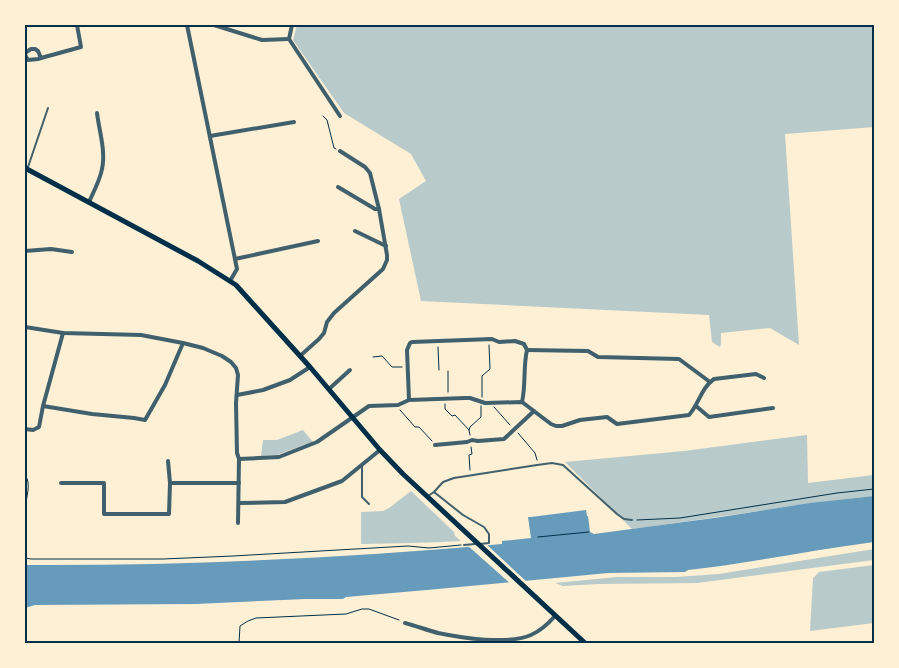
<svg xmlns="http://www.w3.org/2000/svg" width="899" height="668" font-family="Overpass,sans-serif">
	<rect width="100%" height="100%" fill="#fdf0d5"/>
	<g fill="#b9caca">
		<polygon points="297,25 874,25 874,127 785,134 799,345 770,328 721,333 721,344 720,347 712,342 709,315 421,301 399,199 426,181 411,154 344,113 293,40"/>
		<polygon points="303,430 313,442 277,455 261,456 263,440 277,440"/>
		<path d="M807 435 808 483 874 475V496C793 505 713 518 632 529L565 462 684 451Z"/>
		<path d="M411 491 454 532 455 536 461 541C428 543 395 543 361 544V512L383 511 389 508Z"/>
		<polygon points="874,549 874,560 697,583 598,584 563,586 555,583 617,577 676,577 719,574"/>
		<polygon points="874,565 874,623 810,631 813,578 819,572"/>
	</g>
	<path fill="#669bbc" d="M874 496V542C812 550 750 563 688 570L685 572 608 573 427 590 346 597 343 599H306L195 604 35 605 25 608V565C184 566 343 558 502 544V541L531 538 528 517H531L586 510 587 516H588L590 532 594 534 721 517 810 503Z"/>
	<polygon fill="#fdf0d5" points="485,543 528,583 512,585 467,545"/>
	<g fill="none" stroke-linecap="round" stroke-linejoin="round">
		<g stroke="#003049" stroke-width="1">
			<polyline points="323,116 327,120 334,148 336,149"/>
			<polyline points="438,347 439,370"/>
			<polyline points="373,357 382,356 392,367 402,367"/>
			<polyline points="448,371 448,392"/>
			<polyline points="482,397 482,376 490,369 489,345"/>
			<polyline points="445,404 445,409 452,416 455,415 469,430 470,435"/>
			<polyline points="494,407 510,425"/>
			<polyline points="400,410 415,427 419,427 432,441"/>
			<polyline points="469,430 470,427 481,417 481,406"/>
			<polyline points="518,433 535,453 537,460"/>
			<polyline points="470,470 469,455 472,454 471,447"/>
			<path d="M25 475C32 483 26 498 25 508"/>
			<polyline points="637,520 680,518 837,493 874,489"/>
			<polyline points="538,537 589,532"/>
			<polyline points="25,558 31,559 163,559 233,556 408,546 429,548 461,545"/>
			<polyline points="239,643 240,626 248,621 256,618 346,614 362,609 369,609 399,620"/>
		</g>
		<g stroke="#3f606c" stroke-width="2">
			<polyline points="28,167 48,108"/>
			<polyline points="362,466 362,497 369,504"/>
			<polyline points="434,492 463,515 484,527 489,534 489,543 480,544"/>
			<polyline points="428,496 434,492 443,482 454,478 537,465 552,463 563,465 617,514 624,519 632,520"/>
			<polyline points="464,545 475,544"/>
		</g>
		<g stroke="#3f606c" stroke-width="4">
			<polyline points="187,25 237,269 230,281"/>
			<polyline points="214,25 262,40 289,39"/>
			<polyline points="292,25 289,39 340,116"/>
			<polyline points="25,53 31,49 35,49 38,51 41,58"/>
			<polyline points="25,55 28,60 38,59 41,58 81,47 77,25"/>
			<polyline points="210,136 294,122"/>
			<polyline points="338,187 375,209 379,209"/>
			<path d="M89 202C94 191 100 180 102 169 106 151 99 130 97 113"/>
			<polyline points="355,231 386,246"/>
			<polyline points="25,251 51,249 72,252"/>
			<polyline points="235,259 318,241"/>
			<polyline points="25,327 63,333 141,335 183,343 203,348 222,356 231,362 236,368 238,375 236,403 237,453 239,459 238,523"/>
			<polyline points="527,350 588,351 598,357 679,359 710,382"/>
			<polyline points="300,356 319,339 324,333 327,322 334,313 383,269 387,260 387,255 379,209 370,173 365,167 340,151"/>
			<polyline points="329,389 350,370"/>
			<polyline points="237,395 263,390 290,380 310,367"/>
			<path d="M409 400 407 350 410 343 412 342 492 339 499 342 515 341 524 344 527 350C523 367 526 385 522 402"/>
			<polyline points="43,406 92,414 134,418 145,420 165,385 183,343"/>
			<polyline points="696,406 709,417 773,408"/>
			<polyline points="25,429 33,430 39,427 43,406 63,333"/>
			<polyline points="435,445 467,442 472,440 478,441 504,439 534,411"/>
			<path d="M239 459 279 457 317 442 369 406 398 405 409 400 465 398H470L485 403 522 402 551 424 556 426H562L580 420 607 417 617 424 689 415C699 404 701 388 714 379L756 374 764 378"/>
			<polyline points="168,461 170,483"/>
			<polyline points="61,483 104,483 104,514 169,514 170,483 239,483"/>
			<polyline points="239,503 285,502 342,481 380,450"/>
			<path d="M405 623C416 626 427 630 438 633 462 638 508 645 531 635 540 631 548 624 555 616"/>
		</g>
		<polyline stroke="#003049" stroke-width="5" points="25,168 198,261 236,285 310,367 380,450 403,474 585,643"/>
	</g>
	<rect width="899" height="668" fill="none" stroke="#fdf0d5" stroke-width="52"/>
	<rect x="26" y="26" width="847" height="616" fill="none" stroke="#003049" stroke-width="2"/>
</svg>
